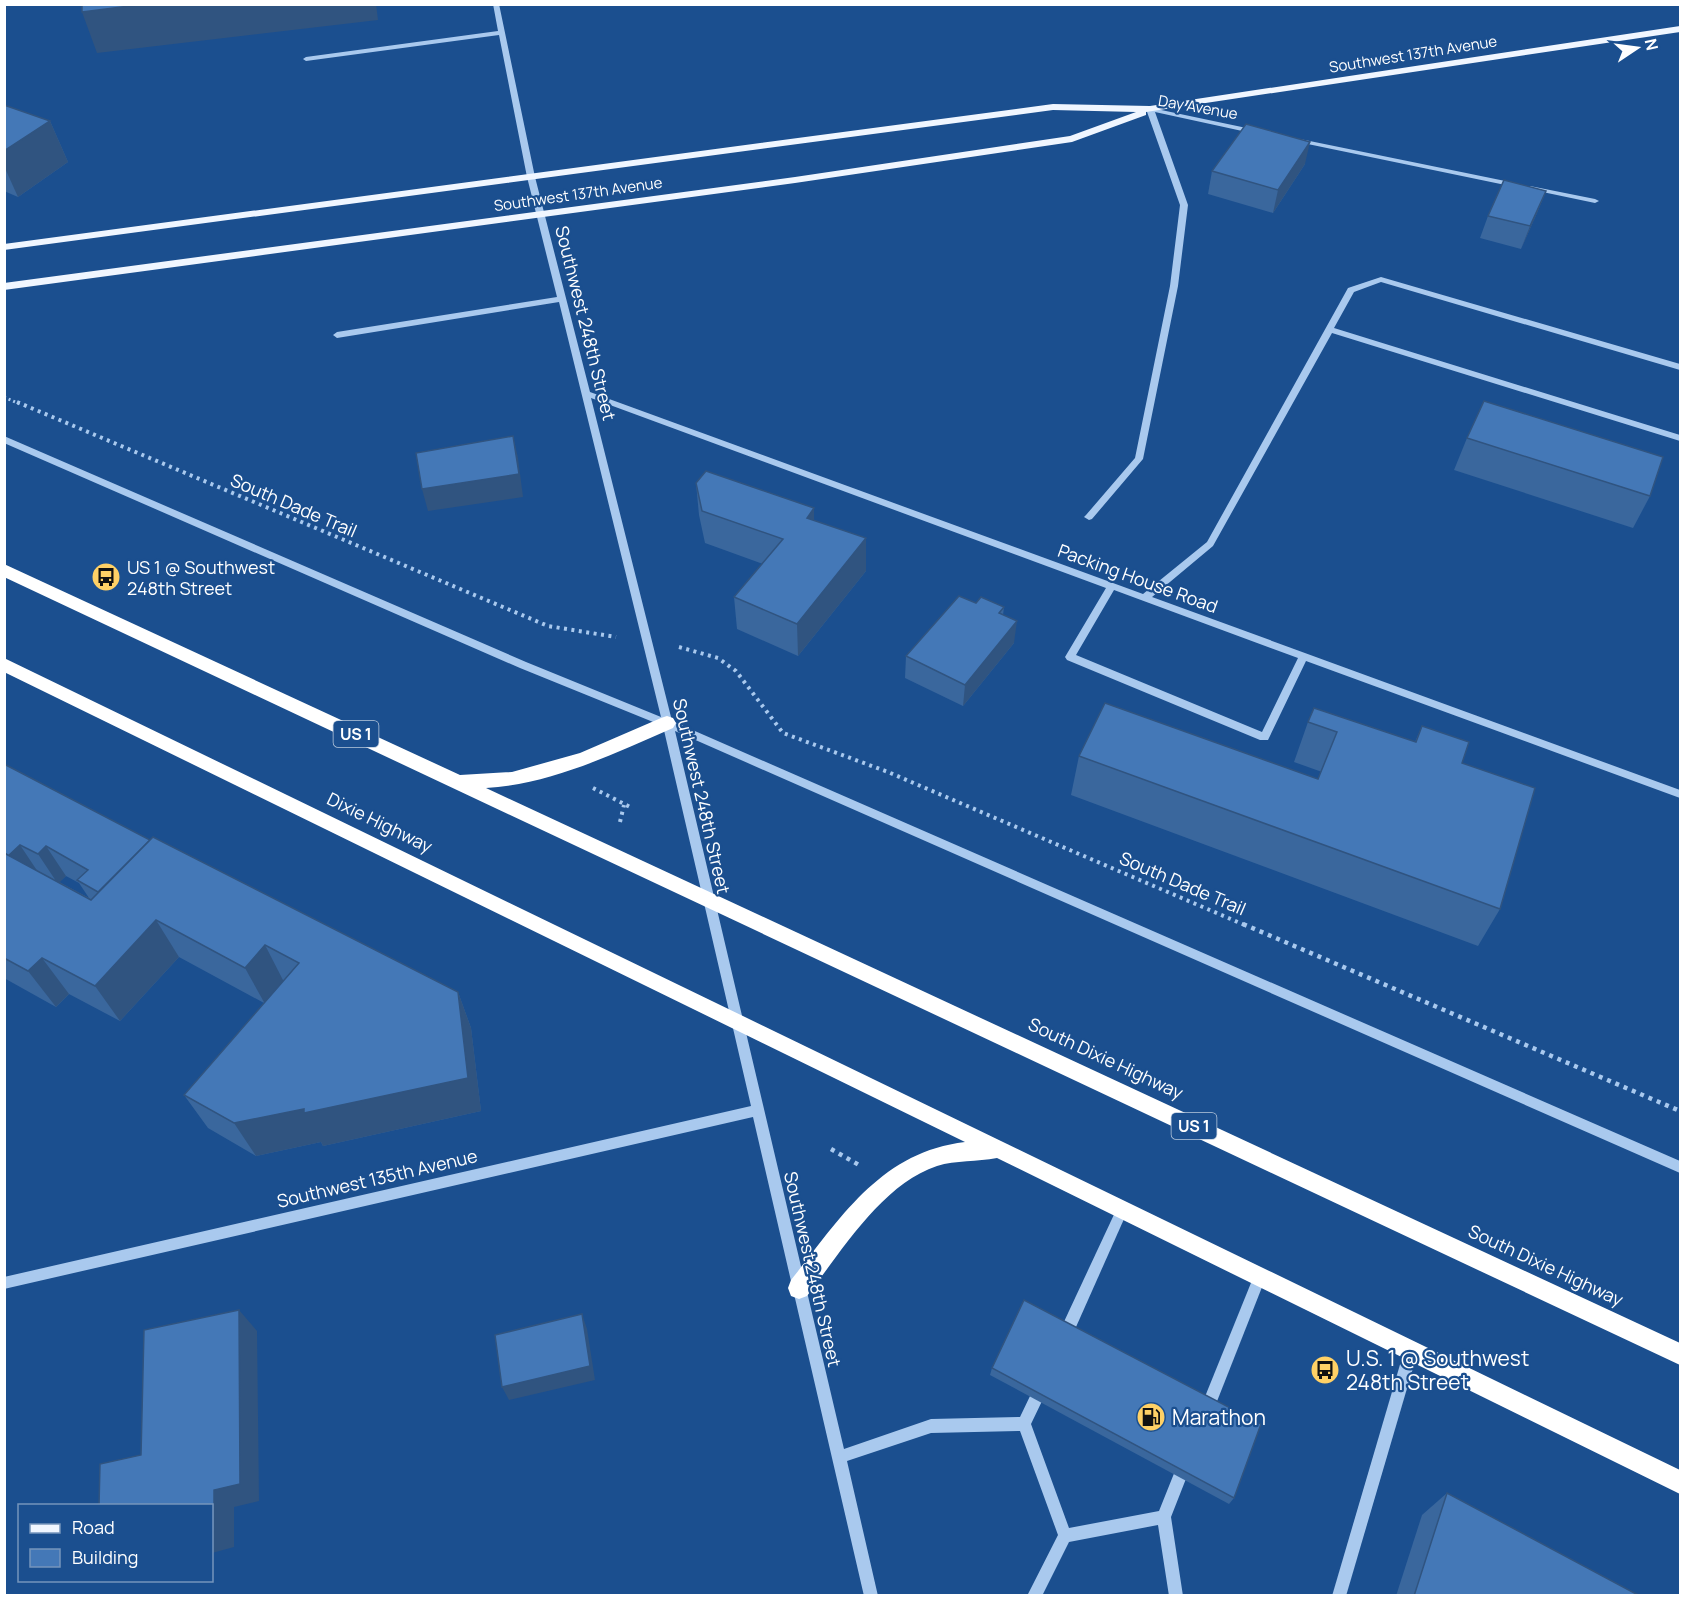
<svg xmlns="http://www.w3.org/2000/svg" width="1685" height="1600" font-family="Manrope,sans-serif">
	<rect width="100%" height="100%" fill="#1b4f8f"/>
	<g fill="none" stroke-linecap="round" stroke-linejoin="round">
		<polyline stroke="#a9c9ee" stroke-width="3" stroke-dasharray="2 3" stroke-linecap="butt" points="4,397 20,404"/>
		<g stroke="#a9c9ee" stroke-width="4" stroke-dasharray="3 4.5" stroke-linecap="butt">
			<polyline points="17,402 548,626 616,637"/>
			<polyline points="679,647 718,658 736,671 783,733 888,772 1247,926"/>
			<polyline points="593,788 632,808"/>
			<polyline points="620,822 624,805"/>
		</g>
		<g stroke="#a9c9ee" stroke-width="4.5" stroke-dasharray="4 5" stroke-linecap="butt">
			<polyline points="1243,924 1680,1111"/>
			<polyline points="831,1149 859,1165"/>
		</g>
		<g fill="#a9c9ee" fill-rule="evenodd">
			<path d="M493 4H499L535 177 590 392 1143 594 1207 542 1348 288 1381 277 1680 364V370L1381 282 1354 292 1334 328 1680 435V441L1332 333 1213 546 1152 597 1680 790V798L1306 661 1268 740H1260L1067 660 1065 657 1106 588 591 398 672 721 1680 1161V1173L675 731 844 1449 931 1419 1020 1417 1031 1394 1036 1392 1041 1394 1043 1399 1031 1424 1069 1528 1159 1511 1179 1461 1184 1459 1189 1461 1191 1466 1171 1517 1183 1596H1169L1158 1525 1069 1542 1042 1596H1027L1058 1535 1020 1431 931 1433 847 1461 878 1596H864L753 1117 4 1289V1277L751 1106 663 726 520 668 4 443V436L526 662 661 717 559 302 337 338 333 335 337 332 557 297 527 177 499 35 306 61 303 59 306 57 498 31ZM1114 590 1298 658 1262 732 1076 655Z"/>
			<polygon points="1147,107 1256,130 1260,132 1256,134 1155,112 1188,205 1178,286 1143,459 1092,519 1089,520 1084,517 1086,515 1135,458 1170,286 1180,205 1146,109"/>
			<polygon points="1295,138 1515,183 1519,185 1515,187 1298,142 1294,140"/>
			<polygon points="1530,186 1595,199 1599,201 1595,203 1533,190 1529,188"/>
			<polygon points="1122,1204 1126,1206 1128,1210 1072,1336 1067,1337 1062,1336 1060,1331 1062,1326 1118,1206"/>
			<polygon points="1260,1271 1265,1273 1266,1277 1212,1414 1207,1416 1202,1414 1200,1409 1255,1273"/>
			<polygon points="1411,1344 1416,1346 1418,1351 1346,1596 1332,1596 1404,1351 1406,1346"/>
		</g>
		<polygon fill="#f0f6ff" fill-rule="evenodd" points="1680,26 1680,32 1146,112 1146,115 1072,142 795,183 4,290 4,283 795,177 1070,136 1136,112 1053,110 4,250 4,244 1053,104 1150,106"/>
		<g fill="#fff" fill-rule="evenodd">
			<path d="M4 564 460 775 512 772 580 753 661 718 667 716 673 718 676 723 673 728C613 754 552 784 486 788L1680 1343V1365L4 577Z"/>
			<path d="M4 658 1680 1470V1494L997 1158C977 1162 956 1160 937 1166 882 1184 841 1252 807 1296L799 1299 791 1296 788 1288 791 1280C840 1219 880 1152 965 1142L4 672Z"/>
		</g>
	</g>
	<g fill="#3a679d" fill-rule="evenodd">
		<polygon points="4,105 50,121 68,162 18,197 4,191"/>
		<polygon points="1305,164 1273,213 1208,194 1212,171"/>
		<polygon points="1546,191 1537,213 1521,249 1480,238 1488,216"/>
		<polygon points="1467,438 1650,496 1633,528 1454,470"/>
		<polygon points="696,483 866,538 866,571 798,656 737,629 734,597 763,564 705,543 699,515"/>
		<polygon points="1004,607 1003,615 1014,643 963,706 905,678 906,656"/>
		<polygon points="1308,722 1415,742 1422,726 1462,763 1500,909 1478,946 1071,795 1079,756 1318,779 1322,772 1294,762"/>
		<path d="M4 764 150 840 458 992 471 1028 481 1111 323 1146 321 1142 256 1156 208 1128 184 1095 264 1003 179 957 120 1021 69 994 56 1007 4 978ZM66 876 79 883 89 898 59 882Z"/>
		<polygon points="992,1368 1234,1498 1229,1504 990,1375"/>
		<polygon points="1447,1493 1640,1596 1396,1596 1422,1515"/>
	</g>
	<g fill="#305480">
		<polygon points="145,4 376,4 378,20 97,53 82,12"/>
		<polygon points="50,121 68,162 18,197 4,166 4,151"/>
		<polygon points="1310,142 1305,164 1273,213 1278,190"/>
		<polygon points="1546,191 1537,213 1521,249 1530,226"/>
		<polygon points="513,436 518,458 523,497 428,511 422,489"/>
		<polygon points="814,508 814,541 807,518"/>
		<polygon points="866,538 866,571 798,656 797,624"/>
		<polygon points="1017,621 1014,643 963,706 965,685"/>
		<polygon points="20,845 40,875 4,859"/>
		<polygon points="46,846 66,876 58,884 38,854"/>
		<polygon points="156,920 179,957 120,1021 95,986"/>
		<polygon points="265,945 284,982 265,1004 245,968"/>
		<polygon points="42,958 69,994 56,1007 28,971"/>
		<polygon points="458,992 471,1028 481,1111 323,1146 321,1142 256,1156 234,1123"/>
		<polygon points="239,1310 257,1331 259,1501 234,1507 234,1547 212,1553 212,1532 214,1490"/>
		<polygon points="582,1314 587,1329 595,1380 509,1400 502,1387"/>
	</g>
	<g fill="#4478b7" stroke="#305480" stroke-width="1.5">
		<polygon points="82,4 145,4 82,12"/>
		<polygon points="4,105 50,121 4,151"/>
		<polygon points="1246,124 1310,142 1278,190 1212,171"/>
		<polygon points="1504,180 1546,191 1530,226 1488,216"/>
		<polygon points="1484,401 1663,457 1650,496 1467,438"/>
		<polygon points="513,436 519,474 422,489 416,453"/>
		<polygon points="706,471 814,508 807,518 866,538 797,624 734,597 783,539 702,511 696,483"/>
		<polygon points="959,596 976,603 981,597 1004,607 999,613 1017,621 965,685 906,656"/>
		<polygon points="1105,703 1318,779 1337,732 1308,722 1314,708 1416,742 1422,726 1469,742 1462,763 1535,788 1500,909 1079,756"/>
		<polygon points="4,764 150,840 98,892 77,880 88,870 46,846 38,854 20,845 8,856 6,854 4,856"/>
		<polygon points="153,837 458,992 468,1078 304,1113 304,1109 234,1123 184,1095 299,963 265,945 245,968 156,920 95,986 42,958 28,971 4,958 4,856 6,854 91,900"/>
		<polygon points="1024,1300 1261,1424 1234,1498 992,1368"/>
		<polygon points="239,1310 240,1484 214,1490 214,1531 212,1532 212,1506 99,1506 100,1464 141,1455 144,1330"/>
		<polygon points="582,1314 590,1366 502,1387 495,1335"/>
		<polygon points="1447,1493 1640,1596 1414,1596"/>
	</g>
	<defs>
		<g id="bus-disc" transform="scale(1.5)"><circle r="9.5" fill="#ffd166" stroke="#1b4f8f"/><path d="M-5-6H5V4H4V6H2V4H-2V6H-4V4H-5ZM-3.5-4V0h7V-4ZM-3.5 1.2v1.5H-2V1.2ZM2 1.2v1.5H3.5V1.2Z" fill="#111"/></g>
		<g id="fuel-disc" transform="scale(1.5)"><circle r="9.5" fill="#ffd166" stroke="#1b4f8f"/><path d="M-5.5-6h7V0h2V4h1.3V-2.5L3-4.5l.8-.8L6-3V5H2.5V1h-1V6h-7ZM-4.2-4.7v3.2H.2V-4.7Z" fill="#111"/></g>
	</defs>
	<g fill-rule="evenodd">
		<use href="#bus-disc" x="106" y="577"/>
		<use href="#bus-disc" x="1325" y="1370"/>
		<use href="#fuel-disc" x="1151" y="1417"/>
	</g>
	<g text-anchor="middle" dominant-baseline="central" stroke-width="4.5" stroke-linejoin="round" paint-order="stroke">
		<g font-size="15" fill="#fff" stroke="#1b4f8f">
			<text transform="translate(1413 54) rotate(-9)">Southwest 137th Avenue</text>
			<text transform="translate(1198 107) rotate(10)">Day Avenue</text>
			<text transform="translate(578 194) rotate(-8)">Southwest 137th Avenue</text>
		</g>
		<g fill="#1b4f8f" stroke="#bbcadd" stroke-width="1.5">
			<rect x="333.5" y="721" width="45" height="26" rx="4.5"/>
			<rect x="1171.5" y="1113" width="45" height="26" rx="4.5"/>
		</g>
		<g font-size="16" font-weight="bold" fill="#fff">
			<text x="356" y="734">US 1</text>
			<text x="1194" y="1126">US 1</text>
		</g>
		<g font-size="18" fill="#fff" stroke="#1b4f8f">
			<text transform="translate(586 323) rotate(76)">Southwest 248th Street</text>
			<text transform="translate(294 505) rotate(23)">South Dade Trail</text>
			<text transform="translate(1138 578) rotate(20)">Packing House Road</text>
			<text transform="translate(702 796) rotate(77)">Southwest 248th Street</text>
			<text transform="translate(380 822) rotate(26)">Dixie Highway</text>
			<text transform="translate(1183 883) rotate(23)">South Dade Trail</text>
			<text transform="translate(1106 1058) rotate(25)">South Dixie Highway</text>
			<text transform="translate(377 1178) rotate(-13)">Southwest 135th Avenue</text>
			<text transform="translate(1546 1265) rotate(25)">South Dixie Highway</text>
			<text transform="translate(813 1269) rotate(77)">Southwest 248th Street</text>
		</g>
		<g font-size="18" fill="#fff" stroke="#1b4f8f" text-anchor="start">
			<text x="127" y="567">US 1 @ Southwest<tspan x="127" dy="21">248th Street</tspan></text>
		</g>
		<g font-size="21" fill="#fff" stroke="#1b4f8f" text-anchor="start">
			<text x="1346" y="1358">U.S. 1 @ Southwest<tspan x="1346" dy="24">248th Street</tspan></text>
			<text x="1172" y="1417">Marathon</text>
		</g>
	</g>
	<rect width="1685" height="1600" fill="none" stroke="#ffffff" stroke-width="12"/>
	<rect x="18" y="1504" width="195" height="78" fill="#1b4f8f" stroke="#7695bc" stroke-width="1.5"/>
	<rect x="30" y="1524" width="30" height="9" fill="#f0f6ff" stroke="#7695bc" stroke-width="1.5"/>
	<text x="72" y="1534" font-size="18" fill="#ffffff">Road</text>
	<rect x="30" y="1549" width="30" height="18" fill="#4478b7" stroke="#7695bc" stroke-width="1.5"/>
	<text x="72" y="1564" font-size="18" fill="#ffffff">Building</text>
	<g transform="translate(1637 48) rotate(77)" stroke="#1b4f8f" stroke-width="4.5" paint-order="stroke">
	<path d="M0-4.5L10 22L0 15L-10 22Z" fill="#ffffff"/>
	<text y="-9" font-size="16" font-weight="bold" text-anchor="middle" fill="#ffffff">N</text>
	</g>
</svg>
